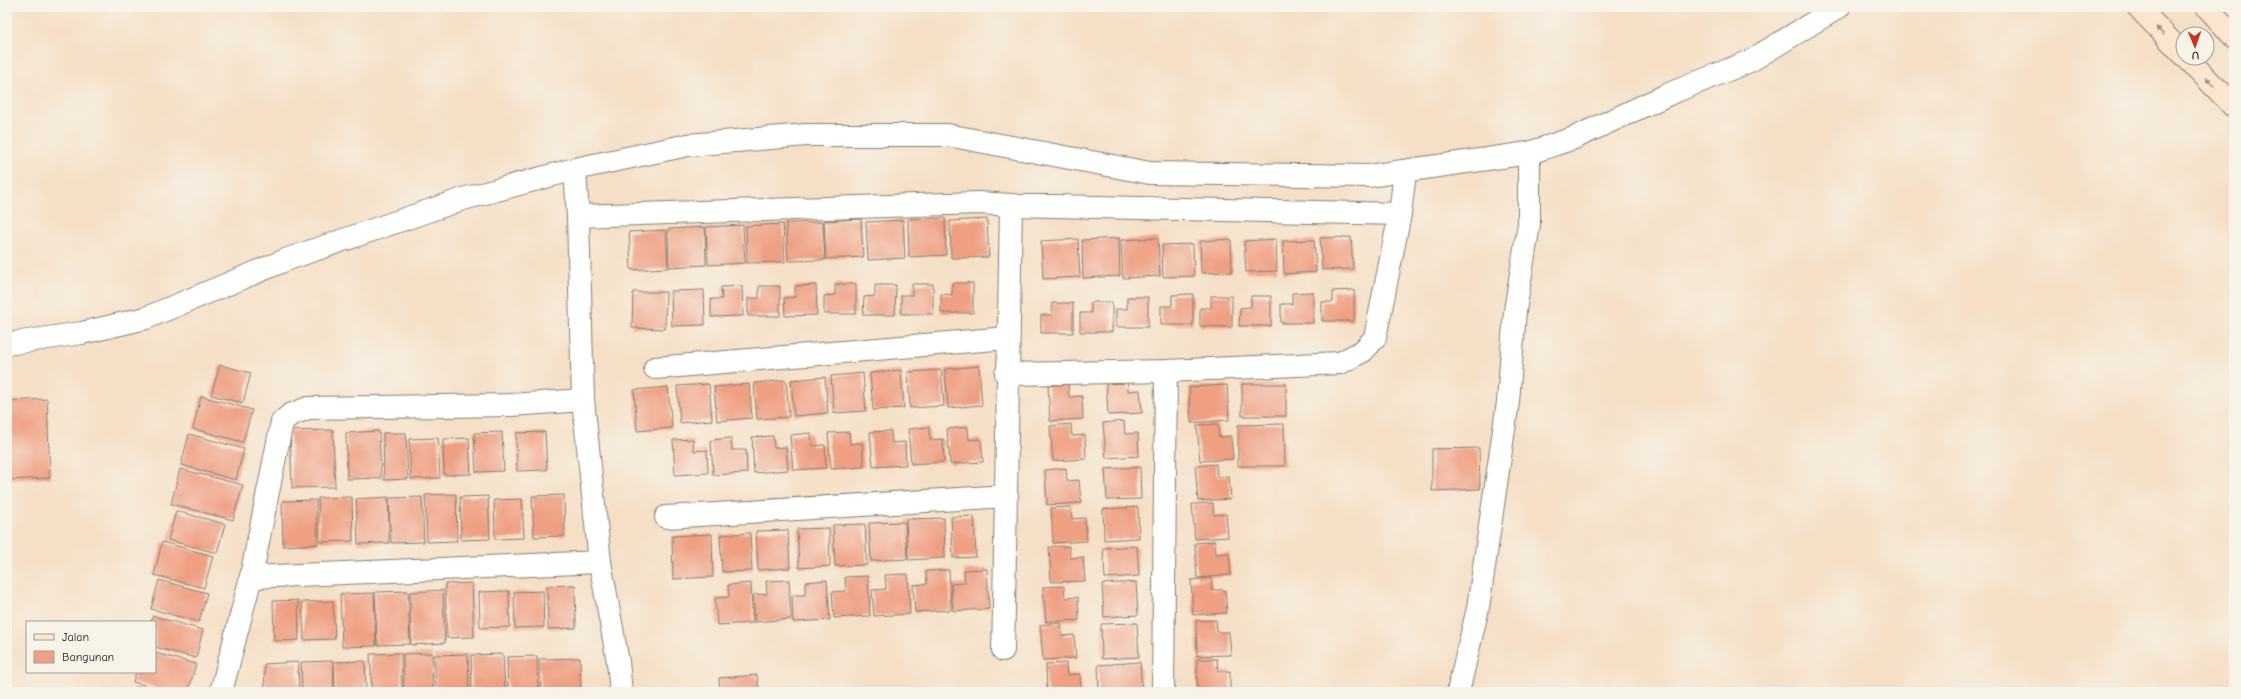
<svg xmlns="http://www.w3.org/2000/svg" width="2241" height="699" font-family="'Comic Neue',sans-serif">
	<rect width="100%" height="100%" fill="#f7f3e8"/>
	<filter id="ink" filterUnits="userSpaceOnUse"><feTurbulence type="fractalNoise" baseFrequency=".025" numOctaves="2"/><feDisplacementMap in="SourceGraphic" scale="8" xChannelSelector="R" yChannelSelector="G"/><feConvolveMatrix kernelMatrix="1 2 1 2 8 2 1 2 1" color-interpolation-filters="sRGB"/></filter>
	<filter id="wash" filterUnits="userSpaceOnUse"><feTurbulence type="fractalNoise" baseFrequency=".012" numOctaves="4" result="noise"/><feDisplacementMap in="SourceGraphic" scale="16" xChannelSelector="R" yChannelSelector="G"/><feGaussianBlur stdDeviation="0.9" result="paint"/><feColorMatrix in="noise" values="0 0 0 0 0 0 0 0 0 0 0 0 0 0 0 0 0 1.4 0 .05"/><feComposite in="paint" operator="in"/></filter>
	<g filter="url(#wash)">
		<rect width="100%" height="100%" fill="#f5dfc6"/>
		<g id="blocks">
			<g fill="#ef9f82">
				<polygon points="945,218 946,255 909,257 908,219"/>
				<polygon points="861,219 863,257 826,259 824,221"/>
				<polygon points="987,219 989,257 951,258 950,221"/>
				<polygon points="903,220 905,258 868,260 866,222"/>
				<polygon points="823,222 825,260 788,261 786,223"/>
				<polygon points="783,224 785,262 747,263 746,226"/>
				<polygon points="743,225 745,263 708,265 706,227"/>
				<polygon points="705,227 706,265 669,267 668,229"/>
				<polygon points="666,230 668,268 631,270 629,232"/>
				<polygon points="1351,237 1353,269 1322,270 1320,238"/>
				<polygon points="1119,238 1120,276 1083,278 1082,240"/>
				<polygon points="1158,238 1160,276 1123,278 1121,240"/>
				<polygon points="1078,239 1080,277 1043,279 1041,241"/>
				<polygon points="1231,239 1232,272 1201,273 1200,241"/>
				<polygon points="1276,239 1277,271 1246,272 1244,241"/>
				<polygon points="1314,240 1316,272 1284,274 1283,241"/>
				<polygon points="1193,244 1194,276 1163,277 1162,245"/>
				<polygon points="952,283 973,283 973,313 941,313 941,294 952,295"/>
				<polygon points="835,284 856,284 856,314 824,314 824,296 835,295"/>
				<polygon points="912,284 933,284 933,314 901,314 901,295 912,295"/>
				<polygon points="816,285 817,315 785,316 784,298 795,297 795,286"/>
				<polygon points="875,285 896,285 895,315 863,315 864,297 875,296"/>
				<polygon points="742,286 743,316 711,317 711,299 722,299 721,287"/>
				<polygon points="759,286 780,286 780,316 748,316 748,298 759,298"/>
				<polygon points="704,290 705,325 672,326 671,291"/>
				<polygon points="1354,290 1354,321 1322,321 1322,302 1333,302 1333,291"/>
				<polygon points="633,292 666,292 665,329 632,328"/>
				<polygon points="1313,292 1313,323 1281,323 1281,304 1292,304 1292,293"/>
				<polygon points="1193,294 1193,325 1161,325 1161,306 1172,306 1172,295"/>
				<polygon points="1211,296 1232,296 1232,327 1200,326 1200,308 1211,308"/>
				<polygon points="1251,296 1271,296 1271,326 1239,326 1240,308 1251,307"/>
				<polygon points="1127,297 1148,297 1148,327 1116,327 1116,309 1127,309"/>
				<polygon points="1091,302 1112,302 1112,332 1080,332 1080,313 1091,313"/>
				<polygon points="1052,303 1073,303 1073,333 1041,333 1041,315 1052,315"/>
				<polygon points="220,365 251,373 243,403 211,395"/>
				<polygon points="979,366 982,405 948,408 945,369"/>
				<polygon points="901,370 904,408 873,410 870,373"/>
				<polygon points="941,370 944,406 910,408 908,372"/>
				<polygon points="863,373 866,411 834,413 831,376"/>
				<polygon points="825,377 828,413 794,416 791,380"/>
				<polygon points="1127,379 1128,391 1140,390 1142,413 1108,415 1106,380"/>
				<polygon points="786,380 789,417 757,419 754,383"/>
				<polygon points="709,384 712,420 680,423 677,386"/>
				<polygon points="749,384 752,418 717,421 714,387"/>
				<polygon points="1068,384 1069,397 1082,396 1083,419 1050,421 1048,386"/>
				<rect x="1242" y="384" width="44" height="32"/>
				<polygon points="1227,385 1229,420 1191,423 1189,387"/>
				<polygon points="668,387 672,428 637,431 634,390"/>
				<polygon points="201,396 252,410 243,442 193,429"/>
				<polygon points="47,399 50,478 7,480 7,401"/>
				<polygon points="1124,421 1125,434 1138,433 1139,456 1106,458 1103,423"/>
				<polygon points="1071,424 1072,436 1085,435 1086,459 1053,461 1050,426"/>
				<polygon points="1218,424 1219,437 1231,436 1233,459 1200,461 1197,425"/>
				<polygon points="1284,424 1285,466 1238,466 1238,425"/>
				<polygon points="929,427 930,440 943,439 944,462 911,464 908,429"/>
				<polygon points="968,427 969,440 981,439 983,462 950,464 947,429"/>
				<polygon points="333,430 335,487 292,488 290,431"/>
				<polygon points="379,431 381,478 347,479 346,433"/>
				<polygon points="891,431 892,443 905,442 906,465 873,467 870,432"/>
				<polygon points="502,432 504,471 476,472 474,433"/>
				<polygon points="545,432 547,470 517,471 516,433"/>
				<polygon points="849,432 850,444 862,443 864,467 831,469 828,433"/>
				<polygon points="383,433 406,433 408,479 384,480"/>
				<polygon points="811,433 812,446 825,445 826,468 793,470 790,435"/>
				<polygon points="189,434 244,449 236,480 181,465"/>
				<polygon points="773,436 774,448 786,447 788,470 754,473 752,437"/>
				<polygon points="438,438 440,478 411,479 409,439"/>
				<polygon points="469,438 471,474 444,475 443,439"/>
				<polygon points="731,438 732,450 746,450 747,473 713,475 711,440"/>
				<polygon points="693,439 694,451 707,450 708,473 675,475 673,440"/>
				<polygon points="1479,448 1480,489 1432,491 1432,449"/>
				<polygon points="1216,464 1217,477 1229,476 1231,499 1198,501 1195,466"/>
				<polygon points="1140,467 1141,499 1107,500 1105,469"/>
				<polygon points="1066,468 1067,481 1079,480 1081,503 1047,505 1045,470"/>
				<polygon points="180,469 243,485 233,520 171,504"/>
				<polygon points="456,494 457,541 427,542 425,495"/>
				<polygon points="564,495 565,536 534,537 532,496"/>
				<polygon points="488,496 490,539 461,540 460,497"/>
				<polygon points="352,497 353,541 320,542 318,498"/>
				<polygon points="388,497 389,543 358,544 356,499"/>
				<polygon points="422,497 424,542 391,543 389,498"/>
				<polygon points="522,499 524,538 495,539 494,500"/>
				<polygon points="316,500 318,544 283,546 282,501"/>
				<polygon points="1213,503 1214,515 1226,514 1228,537 1195,539 1192,504"/>
				<polygon points="1071,507 1072,519 1085,518 1087,541 1053,543 1051,508"/>
				<polygon points="1138,507 1139,538 1104,540 1103,509"/>
				<polygon points="176,511 225,524 217,553 168,540"/>
				<polygon points="974,516 976,557 953,558 951,517"/>
				<polygon points="944,518 945,558 908,560 906,519"/>
				<polygon points="905,522 907,559 871,561 869,523"/>
				<polygon points="865,524 867,565 835,566 833,525"/>
				<polygon points="829,528 830,566 799,568 797,529"/>
				<polygon points="788,530 790,568 758,570 756,531"/>
				<polygon points="750,533 752,571 722,572 720,535"/>
				<polygon points="712,534 713,577 673,579 672,536"/>
				<polygon points="1215,541 1216,554 1229,553 1231,575 1197,578 1195,543"/>
				<polygon points="162,542 213,556 204,588 154,575"/>
				<polygon points="1069,546 1070,558 1083,557 1085,581 1051,582 1049,547"/>
				<polygon points="1137,546 1139,576 1105,578 1103,548"/>
				<polygon points="987,569 989,609 953,611 951,584 965,583 964,570"/>
				<polygon points="949,570 951,610 915,612 913,585 927,584 926,571"/>
				<polygon points="908,574 910,614 874,616 872,590 886,589 885,575"/>
				<polygon points="868,576 870,616 834,618 832,592 846,591 845,577"/>
				<polygon points="1211,578 1212,590 1225,590 1227,613 1193,615 1191,580"/>
				<polygon points="159,580 207,593 199,622 151,609"/>
				<polygon points="789,580 791,619 755,622 753,595 767,594 766,581"/>
				<polygon points="827,580 830,620 793,622 792,595 805,595 805,582"/>
				<polygon points="1136,582 1138,615 1104,617 1102,584"/>
				<polygon points="472,583 474,637 447,638 445,584"/>
				<polygon points="751,583 753,623 717,625 715,598 729,597 728,585"/>
				<polygon points="575,585 576,628 548,629 547,586"/>
				<polygon points="1064,586 1065,598 1078,597 1079,620 1046,622 1043,587"/>
				<polygon points="443,590 445,643 411,645 410,592"/>
				<polygon points="408,591 410,644 377,645 375,592"/>
				<polygon points="509,591 510,627 480,628 479,592"/>
				<polygon points="543,591 544,627 515,628 514,592"/>
				<polygon points="374,593 376,646 342,647 340,594"/>
				<polygon points="298,600 299,640 274,641 273,601"/>
				<polygon points="333,601 335,639 304,640 302,602"/>
				<polygon points="153,616 203,630 196,658 155,647 155,622 151,622"/>
				<polygon points="1216,620 1217,632 1229,632 1231,655 1197,656 1196,621"/>
				<polygon points="1061,623 1062,636 1074,635 1076,658 1043,660 1040,625"/>
				<polygon points="1137,623 1139,657 1102,659 1101,624"/>
				<polygon points="155,653 196,664 188,692 169,692 133,682 136,672 155,672"/>
				<polygon points="401,653 402,692 372,692 370,654"/>
				<polygon points="432,653 433,692 404,692 403,654"/>
				<polygon points="468,654 469,692 436,692 434,655"/>
				<polygon points="503,654 505,692 472,692 471,655"/>
				<polygon points="537,656 538,692 508,692 507,657"/>
				<polygon points="580,658 581,692 541,692 539,659"/>
				<polygon points="1197,659 1217,659 1218,671 1230,671 1230,692 1197,692"/>
				<polygon points="333,661 334,692 302,692 301,662"/>
				<polygon points="365,661 366,692 335,692 334,662"/>
				<polygon points="298,662 299,692 265,692 264,664"/>
				<polygon points="1140,662 1142,692 1099,692 1098,665"/>
				<polygon points="1066,663 1067,675 1080,674 1081,692 1047,692 1046,664"/>
				<polygon points="757,675 759,692 720,692 719,678"/>
				<polygon points="135,687 151,692 134,692"/>
			</g>
		</g>
	</g>
	<g filter="url(#ink)">
		<use href="#blocks" fill-opacity="0" stroke="#887e71" stroke-width="1"/>
		<g fill="none" stroke-linecap="round" stroke-linejoin="round">
			<g stroke="#887e71" stroke-width="24">
				<g id="street">
					<polyline points="575,169 578,216 583,400 600,562 618,662 621,692"/>
					<polyline points="578,216 978,203 1011,205 1400,214"/>
					<polyline points="7,344 82,333 146,318 288,259 463,199 575,169 688,145 806,135 947,135 1150,173 1368,176 1529,153 1574,138 1669,94 1750,61 1839,7"/>
					<polyline points="655,368 1007,338"/>
					<polyline points="1006,374 1166,371 1340,363 1363,351 1375,338 1400,214 1405,172"/>
					<polyline points="666,517 1007,496"/>
					<polyline points="251,577 600,562"/>
					<path d="M1003 650C1007 502 1007 354 1011 205"/>
					<polyline points="221,692 251,577 282,422 290,415 308,408 511,405 583,400"/>
					<polyline points="1163,692 1166,371"/>
					<polyline points="1458,692 1478,608 1508,402 1515,311 1529,224 1529,153"/>
				</g>
			</g>
			<g stroke="#887e71" stroke-width="24">
				<g id="secondary">
					<polyline points="2138,7 2183,54"/>
					<polyline points="2207,7 2234,37"/>
					<polyline points="2187,58 2234,107"/>
				</g>
			</g>
			<use href="#street" stroke="#fff" stroke-width="22"/>
			<use href="#secondary" stroke="#fbe5cf" stroke-width="22"/>
		</g>
		<defs><path id="oneway-solid" d="M-6-.8H1V-3.2L6.5 0L1 3.2V.8H-6Z"/></defs>
		<g fill="#978b7e">
			<use href="#oneway-solid" transform="translate(2160 31) rotate(-134)"/>
			<use href="#oneway-solid" transform="translate(2210 82) rotate(-134)"/>
		</g>
	</g>
	<rect width="2241" height="699" fill="none" stroke="#f7f3e8" stroke-width="24"/>
	<rect x="26" y="621" width="130" height="52" fill="#f7f3e8" stroke="#9f9d96"/>
	<rect x="34" y="634" width="20" height="6" fill="#fbe5cf" stroke="#9f9d96"/>
	<text x="62" y="641" font-size="12" fill="#1c1c1c">Jalan</text>
	<rect x="34" y="651" width="20" height="12" fill="#ef9f82" stroke="#9f9d96"/>
	<text x="62" y="661" font-size="12" fill="#1c1c1c">Bangunan</text>
	<g transform="translate(2195 46) rotate(178)"><circle r="19" fill="#f7f3e8" stroke="#9f9d96"/>
	<path d="M0-3L7 15L0 10L-7 15Z" fill="#c8321e"/>
	<text y="-6" font-size="11" font-weight="bold" text-anchor="middle" fill="#1c1c1c">U</text>
	</g>
</svg>
